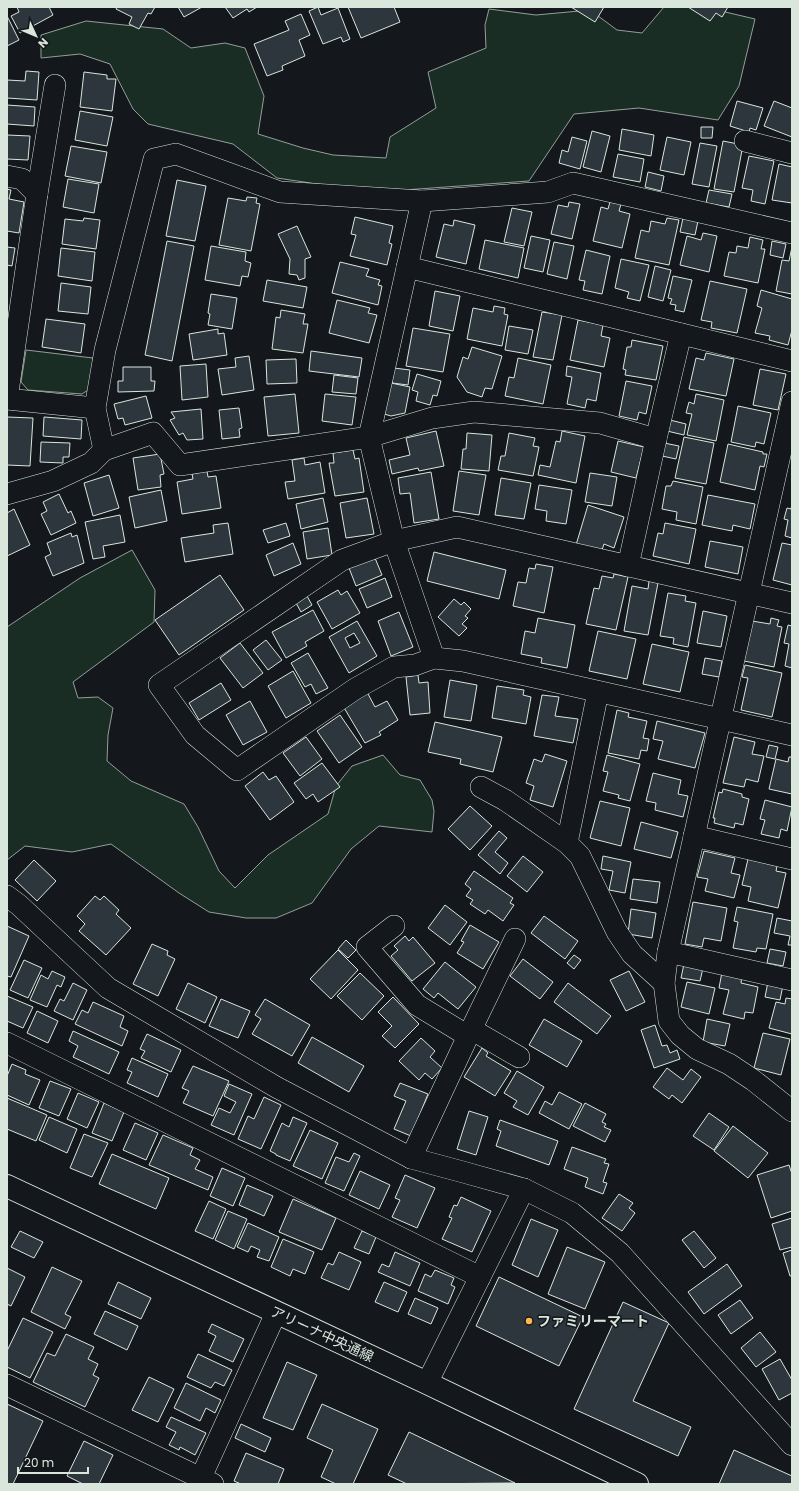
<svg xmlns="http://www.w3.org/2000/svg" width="799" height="1491" font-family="Poppins,'Noto Sans JP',sans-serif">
	<rect width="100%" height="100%" fill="#14181c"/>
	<g fill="#1a2d24" stroke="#939e99">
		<polygon points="664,7 704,7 755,19 739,86 718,120 639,108 574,114 529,181 404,190 324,185 277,178 233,144 148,124 133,109 110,64 80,54 41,58 41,35 86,21 163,29 191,48 225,43 245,48 264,96 258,134 303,148 333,155 386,158 390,137 436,108 428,72 486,48 485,25 489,9 536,15 590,10 617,30 642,33"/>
		<polygon points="26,350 93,358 91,388 82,394 28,390 21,382"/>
		<polygon points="132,550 155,590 154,622 73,682 78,698 98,697 113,708 108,735 107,761 131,781 184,804 198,827 219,871 235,888 268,855 328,814 336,786 352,766 383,755 400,775 420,780 432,800 434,811 432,832 379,826 351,849 312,903 276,918 246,918 209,912 179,893 111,844 72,852 25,846 7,860 7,627 80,578"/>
	</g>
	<g fill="#2c363c" stroke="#d8e6dc" fill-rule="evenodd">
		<polygon points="17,7 49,7 53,15 20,33 11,16 19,12"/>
		<polygon points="117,7 155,7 151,14 148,13 139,29 129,24 132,17 116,9"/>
		<polygon points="178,7 202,7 184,17"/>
		<polygon points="225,7 257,7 249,12 247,9 233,18"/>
		<polygon points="318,7 321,15 338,8 350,39 343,42 341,37 323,44 309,11"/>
		<polygon points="348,7 394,7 400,22 361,38"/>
		<polygon points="571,7 604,7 595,22"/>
		<polygon points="688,7 728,7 722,17 716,13 710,21"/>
		<polygon points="301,14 310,35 299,40 305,56 282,66 283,70 267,76 254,44 289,30 285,21"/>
		<polygon points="7,16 19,40 7,46"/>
		<polygon points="26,71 39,72 37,100 7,98 7,80 25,81"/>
		<polygon points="84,72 107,75 107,79 116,79 112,111 80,107"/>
		<polygon points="737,101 763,108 756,130 750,128 749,132 730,126"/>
		<polygon points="774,101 792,108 792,137 764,126"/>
		<polygon points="7,105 35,107 34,126 7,124"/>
		<polygon points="80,111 113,117 107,146 75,140"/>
		<polygon points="701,127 713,127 712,138 701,138"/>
		<polygon points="622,129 654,135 651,156 619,150"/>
		<polygon points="592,131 610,136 601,172 583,167"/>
		<polygon points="7,135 30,136 28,160 7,159"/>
		<polygon points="572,137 587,141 580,169 559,163 562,150 568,152"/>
		<polygon points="667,137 691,142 684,175 660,170"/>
		<polygon points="723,141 743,145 734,192 714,189"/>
		<polygon points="700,143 717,146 709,187 692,184"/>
		<polygon points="71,146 107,152 101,183 65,176"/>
		<polygon points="618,154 644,159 640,182 613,177"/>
		<polygon points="749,156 774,161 765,204 751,201 753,190 742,188"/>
		<polygon points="779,164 792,167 792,203 772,200"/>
		<polygon points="648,172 664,176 661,191 645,187"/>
		<polygon points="68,179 99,184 94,213 63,207"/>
		<polygon points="177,180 206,186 195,241 166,236"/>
		<polygon points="7,189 11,190 9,199 24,202 19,233 7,231"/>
		<polygon points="709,190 732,194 729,207 706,203"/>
		<polygon points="247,197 257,198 256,203 260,204 251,251 219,245 228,198 246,201"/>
		<polygon points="569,202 580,204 572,239 551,234 558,205 568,207"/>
		<polygon points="610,202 621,204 619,211 630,214 622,248 593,241 601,207 608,209"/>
		<polygon points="512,208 532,212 524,246 504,242"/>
		<polygon points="355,217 393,226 389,243 392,244 387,265 350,256 356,235 351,234"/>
		<polygon points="84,218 100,220 96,249 62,244 65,219 83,221"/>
		<polygon points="667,218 679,220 669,265 635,258 641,230 649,232 651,221 665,224"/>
		<polygon points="683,218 698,221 695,235 680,232"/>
		<polygon points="454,220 475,225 466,264 436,257 444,224 453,226"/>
		<polygon points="297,226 311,257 305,259 305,278 299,280 297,275 289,274 290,259 278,234"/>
		<polygon points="703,233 717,236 709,272 680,265 687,236 701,240"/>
		<polygon points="531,236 550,240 543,272 524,268"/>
		<polygon points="750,237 763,240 761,249 765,249 758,283 724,276 729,252 736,253 737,246 748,248"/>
		<polygon points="485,240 524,248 518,278 479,269"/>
		<polygon points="167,241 194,246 172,361 145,355"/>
		<polygon points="772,241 786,244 783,258 770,255"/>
		<polygon points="554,242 574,246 567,279 547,274"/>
		<polygon points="211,246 246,252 245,261 251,263 248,277 242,276 240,286 205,280"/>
		<polygon points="7,247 15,248 12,266 7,265"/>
		<polygon points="792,247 792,294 776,291 782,260 789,261"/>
		<polygon points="61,248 95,252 92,281 58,276"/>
		<polygon points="586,250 610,256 602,294 583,290 585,281 579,280"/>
		<polygon points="621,259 649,265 640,301 627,298 629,292 615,288"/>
		<polygon points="340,262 369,269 366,276 380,280 378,285 382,286 378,305 332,293"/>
		<polygon points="655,266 671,270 663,301 648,297"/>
		<polygon points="673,276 692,280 684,312 675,310 676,305 670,304 672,299 668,298"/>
		<polygon points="267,280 307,287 303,308 263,301"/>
		<polygon points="710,281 747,289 737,333 711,328 712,322 701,320"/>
		<polygon points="61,283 91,287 88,314 58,311"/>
		<polygon points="761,290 792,299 792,330 788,345 769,340 770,336 755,333 762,308 757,306"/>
		<polygon points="435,291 460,296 453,331 429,326"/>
		<polygon points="211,294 237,298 232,329 208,325 210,314 208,313"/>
		<polygon points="337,300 370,308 368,313 377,315 369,343 329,333"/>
		<polygon points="494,306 505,308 504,314 508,315 502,346 467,339 473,308 493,312"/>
		<polygon points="281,310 305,314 303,324 308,324 303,353 272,349 276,317 280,318"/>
		<polygon points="542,312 562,315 553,360 533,357"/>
		<polygon points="46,319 85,324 81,353 42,347"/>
		<polygon points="578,320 603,325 601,336 610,338 604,367 570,360"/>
		<polygon points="509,326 533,330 528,354 505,350"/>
		<polygon points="413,328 450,334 443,372 406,366"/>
		<polygon points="218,329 218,334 224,333 227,355 193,360 189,334"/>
		<polygon points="632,340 663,346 656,380 625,375 626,370 623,369 627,347 631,347"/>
		<polygon points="472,347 502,356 492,389 485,388 482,397 467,392 457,377 463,357 468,359"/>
		<polygon points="311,351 362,358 359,377 309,371"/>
		<polygon points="706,353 734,359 726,396 689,389 696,358 704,360"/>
		<polygon points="249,356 254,390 222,395 218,369 236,367 235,358"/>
		<polygon points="518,358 551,365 543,404 505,396 509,377 514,378"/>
		<polygon points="296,359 297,383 267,384 266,360"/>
		<polygon points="206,364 208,397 182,400 180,366"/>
		<polygon points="567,366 601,373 596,401 587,399 585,408 567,404 572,377 566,376"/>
		<polygon points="123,367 151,367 151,381 155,381 154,391 118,392 118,381 123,381"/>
		<polygon points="394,368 410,370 408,385 392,383"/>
		<polygon points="760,369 786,374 778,410 753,405"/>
		<polygon points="417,374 441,381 437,396 433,395 430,405 416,401 418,392 412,390"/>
		<polygon points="334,375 358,378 356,394 332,392"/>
		<polygon points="626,381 652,386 646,414 639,412 637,420 619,416"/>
		<polygon points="391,383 410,387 405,413 391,416 384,414"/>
		<polygon points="295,394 299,433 268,436 264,397"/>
		<polygon points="325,394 356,397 352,425 322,421"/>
		<polygon points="696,394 724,400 716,441 687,435 692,414 686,413 689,402 694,404"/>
		<polygon points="146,396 152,418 125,425 123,418 118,419 114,404"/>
		<polygon points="738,406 771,413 764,444 756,442 755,447 731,442"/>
		<polygon points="239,408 242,428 239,429 240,437 222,439 219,410"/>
		<polygon points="201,409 203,439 187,440 183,433 179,435 170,420 175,418 171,412"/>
		<polygon points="7,417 33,418 30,466 7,465"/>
		<polygon points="44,417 82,420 81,439 43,436"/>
		<polygon points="670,420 686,424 684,435 667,431"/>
		<polygon points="436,431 444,466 419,471 418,468 392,474 389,460 410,455 406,438"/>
		<polygon points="562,431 585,436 576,483 538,475 540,465 550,467 556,441 560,442"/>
		<polygon points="467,433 492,435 489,471 461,469 463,449 466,449"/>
		<polygon points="509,433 535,438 533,446 539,447 533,476 498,470 501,456 505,456"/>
		<polygon points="684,437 714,443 706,484 675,478"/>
		<polygon points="618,441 644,447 636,478 611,472"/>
		<polygon points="41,442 70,443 69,457 63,457 63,463 40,462"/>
		<polygon points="664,443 679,446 676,459 662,456"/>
		<polygon points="728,444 763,452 763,454 767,454 764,467 760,466 755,490 720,482"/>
		<polygon points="353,450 355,459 359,458 364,492 335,496 329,463 334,463 333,453"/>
		<polygon points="160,454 164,474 160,475 161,487 138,490 133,458"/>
		<polygon points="304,458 305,465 320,462 325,493 288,499 285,482 295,481 292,460"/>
		<polygon points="207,471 208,477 216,476 221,508 182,514 177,482 193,479 192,474"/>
		<polygon points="459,471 486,475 479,515 453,511"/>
		<polygon points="431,472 439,519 414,523 410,493 400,494 398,478"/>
		<polygon points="590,473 617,477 612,506 585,502"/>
		<polygon points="109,475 119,508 93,516 84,483"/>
		<polygon points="501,478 531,483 524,519 495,515"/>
		<polygon points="673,481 703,487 696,524 676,520 677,512 662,509 666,486 671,486"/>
		<polygon points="539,485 572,490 566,524 546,521 547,511 535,509"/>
		<polygon points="161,490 167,521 135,528 129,497"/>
		<polygon points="59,494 68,513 71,511 76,523 51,535 41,514 47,511 43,502"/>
		<polygon points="708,495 755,504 750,529 733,525 732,531 702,525"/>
		<polygon points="323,498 328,522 301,529 296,504"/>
		<polygon points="367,498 374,534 346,538 340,503"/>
		<polygon points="792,504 792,538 785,536 788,520 784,519 787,508 791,509"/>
		<polygon points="588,505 624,517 614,548 604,544 601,553 576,545"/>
		<polygon points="14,509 30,545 7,556 7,513"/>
		<polygon points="120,515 125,542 103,546 105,557 93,559 85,522"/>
		<polygon points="228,523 233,554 185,562 181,538 214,533 213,525"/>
		<polygon points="286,523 290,536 268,543 263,530"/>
		<polygon points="665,523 696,529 689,564 653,556 658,533 663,534"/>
		<polygon points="328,528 332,555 307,559 303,532"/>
		<polygon points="71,533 72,537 77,535 84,563 53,576 45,557 51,554 47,543"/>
		<polygon points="710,541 743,547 738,574 705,567"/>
		<polygon points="293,543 301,564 274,576 266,555"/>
		<polygon points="782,543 792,545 792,585 773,580"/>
		<polygon points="434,552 506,570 499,599 427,581"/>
		<polygon points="375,558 382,575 356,586 349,568"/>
		<polygon points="536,564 553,567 544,613 513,606 518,582 526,583 529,568 535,569"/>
		<polygon points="614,574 628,577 616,630 586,624 594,588 599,589 602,576 613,578"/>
		<polygon points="220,575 244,610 179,655 155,620"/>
		<polygon points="385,578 392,597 367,608 359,589"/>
		<polygon points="649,581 658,583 648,635 624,631 632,586 648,589"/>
		<polygon points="338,590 341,595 347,591 360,613 332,629 317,602"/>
		<polygon points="668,593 686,596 685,601 696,603 688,647 673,644 674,638 660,636"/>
		<polygon points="307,596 312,605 301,612 296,603"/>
		<polygon points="454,599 461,605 464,602 471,609 465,616 468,618 462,624 467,628 459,636 438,617"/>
		<polygon points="313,610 324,631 305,642 307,646 286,658 272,632"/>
		<polygon points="703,611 727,616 721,647 697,643"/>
		<polygon points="399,612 413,647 391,656 378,621"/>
		<polygon points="538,618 575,625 567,668 541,663 542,658 521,654 525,631 535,633"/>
		<polygon points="771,618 779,620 777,626 782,627 774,667 744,661 752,621 770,624"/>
		<path d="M357 621 377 656 349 673 329 637ZM354 633 360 643 350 648 345 638Z"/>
		<polygon points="788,625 792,626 792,668 785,666 789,644 784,643"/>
		<polygon points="598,631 636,639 627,679 589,671"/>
		<polygon points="266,640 282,660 268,670 253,650"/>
		<polygon points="240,643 263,673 243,688 220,658"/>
		<polygon points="652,644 689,652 680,692 643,684"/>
		<polygon points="308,653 328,688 316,694 311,684 305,687 291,663"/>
		<polygon points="705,658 722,661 719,677 702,674"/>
		<polygon points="745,665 782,673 772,717 741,710 748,678 742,677"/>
		<polygon points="293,671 311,703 286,718 268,686"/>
		<polygon points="418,675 419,683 428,682 430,713 410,715 406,677"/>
		<polygon points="450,680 477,685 471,721 444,717"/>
		<polygon points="221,683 231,700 199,720 189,703"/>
		<polygon points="497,686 524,690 523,695 531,697 526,724 492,718"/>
		<polygon points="367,692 375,707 387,701 398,720 379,732 381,735 365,743 343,706"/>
		<polygon points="542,695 559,697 555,716 578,719 573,743 534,736"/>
		<polygon points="250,701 267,732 243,745 226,715"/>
		<polygon points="617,710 629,713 628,717 647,721 643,738 649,739 647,751 641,750 639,759 608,753"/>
		<polygon points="340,715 362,747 339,763 317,731"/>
		<polygon points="657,721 705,733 695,768 658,759 663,741 653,739"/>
		<polygon points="435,722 502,737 493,772 460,764 461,759 428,752"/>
		<polygon points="306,737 322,759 300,776 283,753"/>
		<polygon points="734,737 755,742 752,754 764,756 758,782 746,779 744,787 723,783"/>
		<polygon points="769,745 778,747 775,759 766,757"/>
		<polygon points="545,754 567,761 553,807 530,800 534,786 526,783 534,759 542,762"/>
		<polygon points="607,755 640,764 630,801 618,798 619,795 603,791 608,772 603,771"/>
		<polygon points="789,757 792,757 792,794 769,789 776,759 788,762"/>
		<polygon points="322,763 340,787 318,802 313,794 306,799 294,783"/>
		<polygon points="263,772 269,780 276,776 294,802 270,820 245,786"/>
		<polygon points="653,773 681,780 678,794 688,796 683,817 655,810 656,803 646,801"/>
		<polygon points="723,789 742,794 742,797 749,799 743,825 735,823 734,828 714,823 715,818 713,818 719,792 722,793"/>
		<polygon points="765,800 792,807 787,831 781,829 779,838 761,834 765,820 760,819"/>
		<polygon points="600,801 630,808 621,846 590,838"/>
		<polygon points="470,806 492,826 470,850 448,829"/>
		<polygon points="641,822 678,832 671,858 634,849"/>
		<polygon points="499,831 507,838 495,852 508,863 500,874 478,855"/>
		<polygon points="704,851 735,858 731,873 740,875 734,898 705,891 708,879 697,877"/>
		<polygon points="523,856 543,872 527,892 507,876"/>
		<polygon points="603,856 631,862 625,893 609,890 613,871 601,869"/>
		<polygon points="748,859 777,866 776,871 786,873 778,908 748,901 751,887 742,885"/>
		<polygon points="34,860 56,881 37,901 15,880"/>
		<polygon points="474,871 513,898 510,903 514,905 503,921 488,910 485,914 470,904 473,900 466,896 471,889 465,884"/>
		<polygon points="633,879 660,882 657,903 630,899"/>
		<polygon points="95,896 100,900 104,896 119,910 116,914 131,928 106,955 79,931 85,924 77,916"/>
		<polygon points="693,902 727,908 721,941 704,938 702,947 685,944"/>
		<polygon points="445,905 467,922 450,945 428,928"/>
		<polygon points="737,907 773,914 766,949 757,948 756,952 733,948 738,922 734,921"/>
		<polygon points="631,909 656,913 652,938 628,934"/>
		<polygon points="544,916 578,941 565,959 531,933"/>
		<polygon points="777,918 792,921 792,945 788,945 790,936 774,933"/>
		<polygon points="470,925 499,942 483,969 457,953 464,942 461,941"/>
		<polygon points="7,926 29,936 11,977 7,976"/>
		<polygon points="405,936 409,941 413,937 435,963 412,981 391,956 398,950 394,946"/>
		<polygon points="346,940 356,950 348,958 338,949"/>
		<polygon points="152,944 168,951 167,955 175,959 158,996 133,984"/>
		<polygon points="770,949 786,952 783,966 767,963"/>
		<polygon points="338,950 358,970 331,999 310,979"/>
		<polygon points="574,955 581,960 574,969 567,963"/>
		<polygon points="523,959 553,982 540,999 510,976"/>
		<polygon points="24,960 42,968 28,998 10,990"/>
		<polygon points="445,962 476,987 458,1009 438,993 434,998 423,989"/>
		<polygon points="684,964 703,968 700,981 681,978"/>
		<polygon points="52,971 65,977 61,987 57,985 47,1007 30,1000 41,975 48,979"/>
		<polygon points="629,971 645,1002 626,1011 610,980"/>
		<polygon points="722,972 742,976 741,983 758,987 753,1013 745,1012 744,1019 723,1014 729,990 719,988"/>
		<polygon points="360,973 384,996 362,1020 337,996"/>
		<polygon points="687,982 715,988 709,1014 681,1007"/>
		<polygon points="768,982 783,985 780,1000 765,997"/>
		<polygon points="73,983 87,990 73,1020 54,1011 60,999 64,1001"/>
		<polygon points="188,983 217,997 205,1023 176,1009"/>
		<polygon points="568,983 611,1016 597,1034 554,1002"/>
		<polygon points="7,996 33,1007 23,1028 7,1021"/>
		<polygon points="393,997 419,1024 395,1048 382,1036 392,1026 378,1012"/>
		<polygon points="786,998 792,999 792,1034 769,1028 776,1002 785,1004"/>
		<polygon points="221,999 250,1011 238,1038 209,1026"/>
		<polygon points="265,999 310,1025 292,1056 252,1034 261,1019 255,1015"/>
		<polygon points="93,1002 124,1016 120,1027 128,1031 122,1046 75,1024 82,1010 88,1013"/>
		<polygon points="37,1011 58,1021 48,1043 27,1033"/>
		<polygon points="544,1019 582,1041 567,1067 529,1045"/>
		<polygon points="707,1019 730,1024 725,1046 703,1042"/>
		<polygon points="655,1025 662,1046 667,1045 670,1053 677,1050 680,1059 654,1068 641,1030"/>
		<polygon points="73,1031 119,1052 109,1074 73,1057 78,1046 69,1041"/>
		<polygon points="763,1033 790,1039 781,1075 754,1068"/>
		<polygon points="147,1034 181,1050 171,1072 141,1058 145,1051 140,1049"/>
		<polygon points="312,1037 364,1066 349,1092 298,1063"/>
		<polygon points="421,1038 435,1051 430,1057 442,1068 432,1079 425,1073 419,1080 399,1061"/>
		<polygon points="482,1048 488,1053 486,1056 511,1071 495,1096 464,1077"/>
		<polygon points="132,1058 168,1074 158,1097 127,1083 132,1072 127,1070"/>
		<polygon points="12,1064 26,1070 25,1074 40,1080 29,1105 7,1095 7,1076"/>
		<polygon points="193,1066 229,1081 213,1116 183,1103 189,1091 182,1088"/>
		<polygon points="667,1068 683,1080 691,1069 701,1077 682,1103 672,1095 669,1099 653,1087"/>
		<polygon points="517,1071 544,1087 528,1115 513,1107 517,1101 504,1093"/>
		<polygon points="50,1081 71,1089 59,1116 39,1108"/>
		<polygon points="400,1083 428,1094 411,1136 394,1129 406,1101 394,1096"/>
		<polygon points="229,1084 252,1094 234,1135 211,1125 219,1108 230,1113 236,1102 224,1096"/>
		<polygon points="559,1092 582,1104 569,1129 539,1113 545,1101 552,1105"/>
		<polygon points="78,1093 99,1102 87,1128 67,1119"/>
		<polygon points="264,1097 281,1105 261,1149 238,1139 248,1116 254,1119"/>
		<polygon points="7,1098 47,1115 36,1141 7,1129"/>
		<polygon points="104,1103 124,1112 112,1141 92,1133"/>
		<polygon points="585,1103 606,1114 602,1122 606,1124 604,1127 611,1130 605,1142 573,1126"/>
		<polygon points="469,1111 488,1117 476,1155 457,1149"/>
		<polygon points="709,1113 729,1127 714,1150 693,1136"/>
		<polygon points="49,1117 77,1129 67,1153 39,1140"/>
		<polygon points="293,1117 307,1123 290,1161 276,1155 276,1154 270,1151 282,1123 289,1127"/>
		<polygon points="500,1120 558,1141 549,1165 496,1146 501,1131 497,1129"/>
		<polygon points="135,1123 158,1133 146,1160 123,1150"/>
		<polygon points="733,1126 768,1153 748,1178 714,1151"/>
		<polygon points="310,1130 338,1143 322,1179 293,1166"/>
		<polygon points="84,1134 108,1143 92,1177 70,1168"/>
		<polygon points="163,1135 193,1148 190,1155 200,1160 195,1169 213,1177 208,1190 149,1165"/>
		<polygon points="572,1147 606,1159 604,1163 609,1164 603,1182 607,1183 603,1194 585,1187 588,1178 564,1169"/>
		<polygon points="354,1153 360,1156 344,1191 325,1183 336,1157 349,1162"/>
		<polygon points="112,1154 169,1178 156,1209 99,1184"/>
		<polygon points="789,1165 792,1174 792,1211 771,1218 757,1175"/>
		<polygon points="222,1168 245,1178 233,1206 210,1196"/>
		<polygon points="360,1171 390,1185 379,1209 349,1195"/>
		<polygon points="405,1175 435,1188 417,1228 392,1217 400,1200 395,1198"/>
		<polygon points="247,1185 273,1196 264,1216 239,1205"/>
		<polygon points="619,1194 633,1203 629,1208 635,1213 622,1231 602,1218"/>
		<polygon points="461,1197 491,1211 472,1252 442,1239 452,1218 449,1217 454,1205 457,1206"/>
		<polygon points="293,1199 336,1218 322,1250 279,1232"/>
		<polygon points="209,1201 226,1209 213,1239 195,1231"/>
		<polygon points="228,1211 247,1219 234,1249 215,1240"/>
		<polygon points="792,1218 792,1247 780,1250 772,1224"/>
		<polygon points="531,1219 558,1230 538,1277 512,1265"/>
		<polygon points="248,1223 279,1237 269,1261 257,1257 260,1250 251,1246 248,1252 237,1247"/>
		<polygon points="20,1231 43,1242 34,1258 11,1247"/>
		<polygon points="362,1231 376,1237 369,1254 354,1248"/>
		<polygon points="694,1231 716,1258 704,1268 682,1240"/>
		<polygon points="283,1239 314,1252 305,1274 293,1269 290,1276 271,1267"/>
		<polygon points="567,1247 605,1262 585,1309 548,1294"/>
		<polygon points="792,1250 792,1276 790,1276 783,1253"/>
		<polygon points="339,1252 361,1262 349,1290 321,1278 328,1263 333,1265"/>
		<polygon points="395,1252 420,1263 410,1286 378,1272 382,1264 389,1267"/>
		<polygon points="727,1264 742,1286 704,1314 688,1292"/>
		<polygon points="52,1267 82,1281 65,1314 71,1317 65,1329 31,1312"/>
		<polygon points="7,1268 25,1277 11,1306 7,1304"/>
		<polygon points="435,1270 454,1278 451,1285 455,1287 448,1304 418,1291 425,1274 431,1277"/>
		<polygon points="499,1277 583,1317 559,1366 476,1326"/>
		<polygon points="118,1282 151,1298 141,1319 108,1304"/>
		<polygon points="384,1282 407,1292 398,1312 375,1302"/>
		<polygon points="415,1298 438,1308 431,1324 408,1314"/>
		<polygon points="740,1300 753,1318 731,1334 718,1315"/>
		<polygon points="623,1302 669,1323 633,1401 691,1427 678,1456 574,1409"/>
		<polygon points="105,1311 138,1326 127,1350 94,1334"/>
		<polygon points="23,1318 53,1332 30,1378 7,1367 7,1351"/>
		<polygon points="212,1324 244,1339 233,1362 209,1351 216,1336 208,1332"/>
		<polygon points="760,1332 776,1352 756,1367 741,1348"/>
		<polygon points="66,1334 94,1347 88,1359 98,1364 93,1375 99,1378 85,1407 33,1382 47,1353 55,1356"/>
		<polygon points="198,1354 232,1370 224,1386 215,1382 211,1388 187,1377"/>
		<polygon points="780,1359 792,1380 792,1393 779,1400 762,1369"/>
		<polygon points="287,1362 317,1375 293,1430 263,1418"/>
		<polygon points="149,1377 174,1389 158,1422 132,1410"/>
		<polygon points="186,1383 221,1400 215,1413 206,1408 200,1421 174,1408"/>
		<polygon points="7,1404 43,1421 13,1484 7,1484"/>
		<polygon points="322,1404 378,1429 353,1484 336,1484 321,1477 333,1450 307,1438"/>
		<polygon points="171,1417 206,1433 195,1455 180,1447 179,1450 169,1445 176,1432 166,1427"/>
		<polygon points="241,1424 271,1438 265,1452 235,1438"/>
		<polygon points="409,1432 515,1483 407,1484 388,1475"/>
		<polygon points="84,1441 113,1455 99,1484 83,1484 67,1476"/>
		<polygon points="734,1450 792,1476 792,1484 719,1484"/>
		<polygon points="246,1453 284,1469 278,1484 241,1484 234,1481"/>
	</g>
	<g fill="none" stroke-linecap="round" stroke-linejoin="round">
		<g stroke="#d8e6dc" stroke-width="22">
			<g id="minor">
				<polyline points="745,141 792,153"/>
				<polyline points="7,176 22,179 37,194 7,399 95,408"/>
				<polyline points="37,194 55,85"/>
				<polyline points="422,201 369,437 394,541 434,658"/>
				<polyline points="407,267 792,361"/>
				<polyline points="792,402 668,952 664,983 669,1021 680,1035 697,1049 729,1064 753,1080 792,1111"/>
				<polyline points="104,450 95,408 105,350 154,159 176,154 280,192 422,201 548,192 573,183 792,233"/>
				<polyline points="7,494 53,481 91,463 104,450 153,433 180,465 369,437 432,418 474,412 600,423 656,439"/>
				<polyline points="628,566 656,439 681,334"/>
				<polyline points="792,603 457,527 394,541 342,560 159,685 195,735 237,770 355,689 394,667 415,665 434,658 463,661 792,735"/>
				<polyline points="481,787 505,800 567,843 580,856 617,932 632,954 664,983"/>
				<polyline points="694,836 792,859"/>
				<polyline points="567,843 598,692"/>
				<polyline points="7,896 19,905 108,988 276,1087 411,1158 463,1172 524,1189 572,1213 620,1253 792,1445"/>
				<polyline points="394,926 367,947 417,1005 468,1036 411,1158"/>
				<polyline points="668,952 792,980"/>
				<polyline points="471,1029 519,1057"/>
				<polyline points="468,1036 515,939"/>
				<polyline points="7,1043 480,1277"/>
				<polyline points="427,1383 524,1189"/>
				<polyline points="7,1385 213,1484"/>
				<polyline points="198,1484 276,1313"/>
			</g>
		</g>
		<g stroke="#d8e6dc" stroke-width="24">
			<polyline id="tertiary" points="7,1186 427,1383 637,1484"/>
		</g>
		<use href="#minor" stroke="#14181c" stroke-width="21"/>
		<use href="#tertiary" stroke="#14181c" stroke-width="22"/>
	</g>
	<circle fill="#ffb74d" stroke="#14181c" stroke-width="1.5" cx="529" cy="1321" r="4"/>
	<g text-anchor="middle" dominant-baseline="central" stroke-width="3" stroke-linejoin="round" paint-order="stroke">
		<g font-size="14" font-weight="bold" fill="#d8e6dc" stroke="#14181c" text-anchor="start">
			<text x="537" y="1321">ファミリーマート</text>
		</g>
		<g font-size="14" fill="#d8e6dc" stroke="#14181c">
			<text transform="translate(322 1334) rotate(25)">アリーナ中央通線</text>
		</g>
	</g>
	<rect width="799" height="1491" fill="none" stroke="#d8e6dc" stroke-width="16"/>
	<g transform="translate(36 36) rotate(134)" stroke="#14181c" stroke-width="3" paint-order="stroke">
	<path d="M0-3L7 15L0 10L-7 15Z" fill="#d8e6dc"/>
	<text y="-6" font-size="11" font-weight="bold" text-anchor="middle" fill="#d8e6dc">N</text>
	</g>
	<path d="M18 1467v6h70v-6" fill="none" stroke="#d8e6dc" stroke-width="2"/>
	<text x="24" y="1467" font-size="12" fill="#d8e6dc" stroke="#14181c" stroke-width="3" paint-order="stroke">20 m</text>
</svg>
